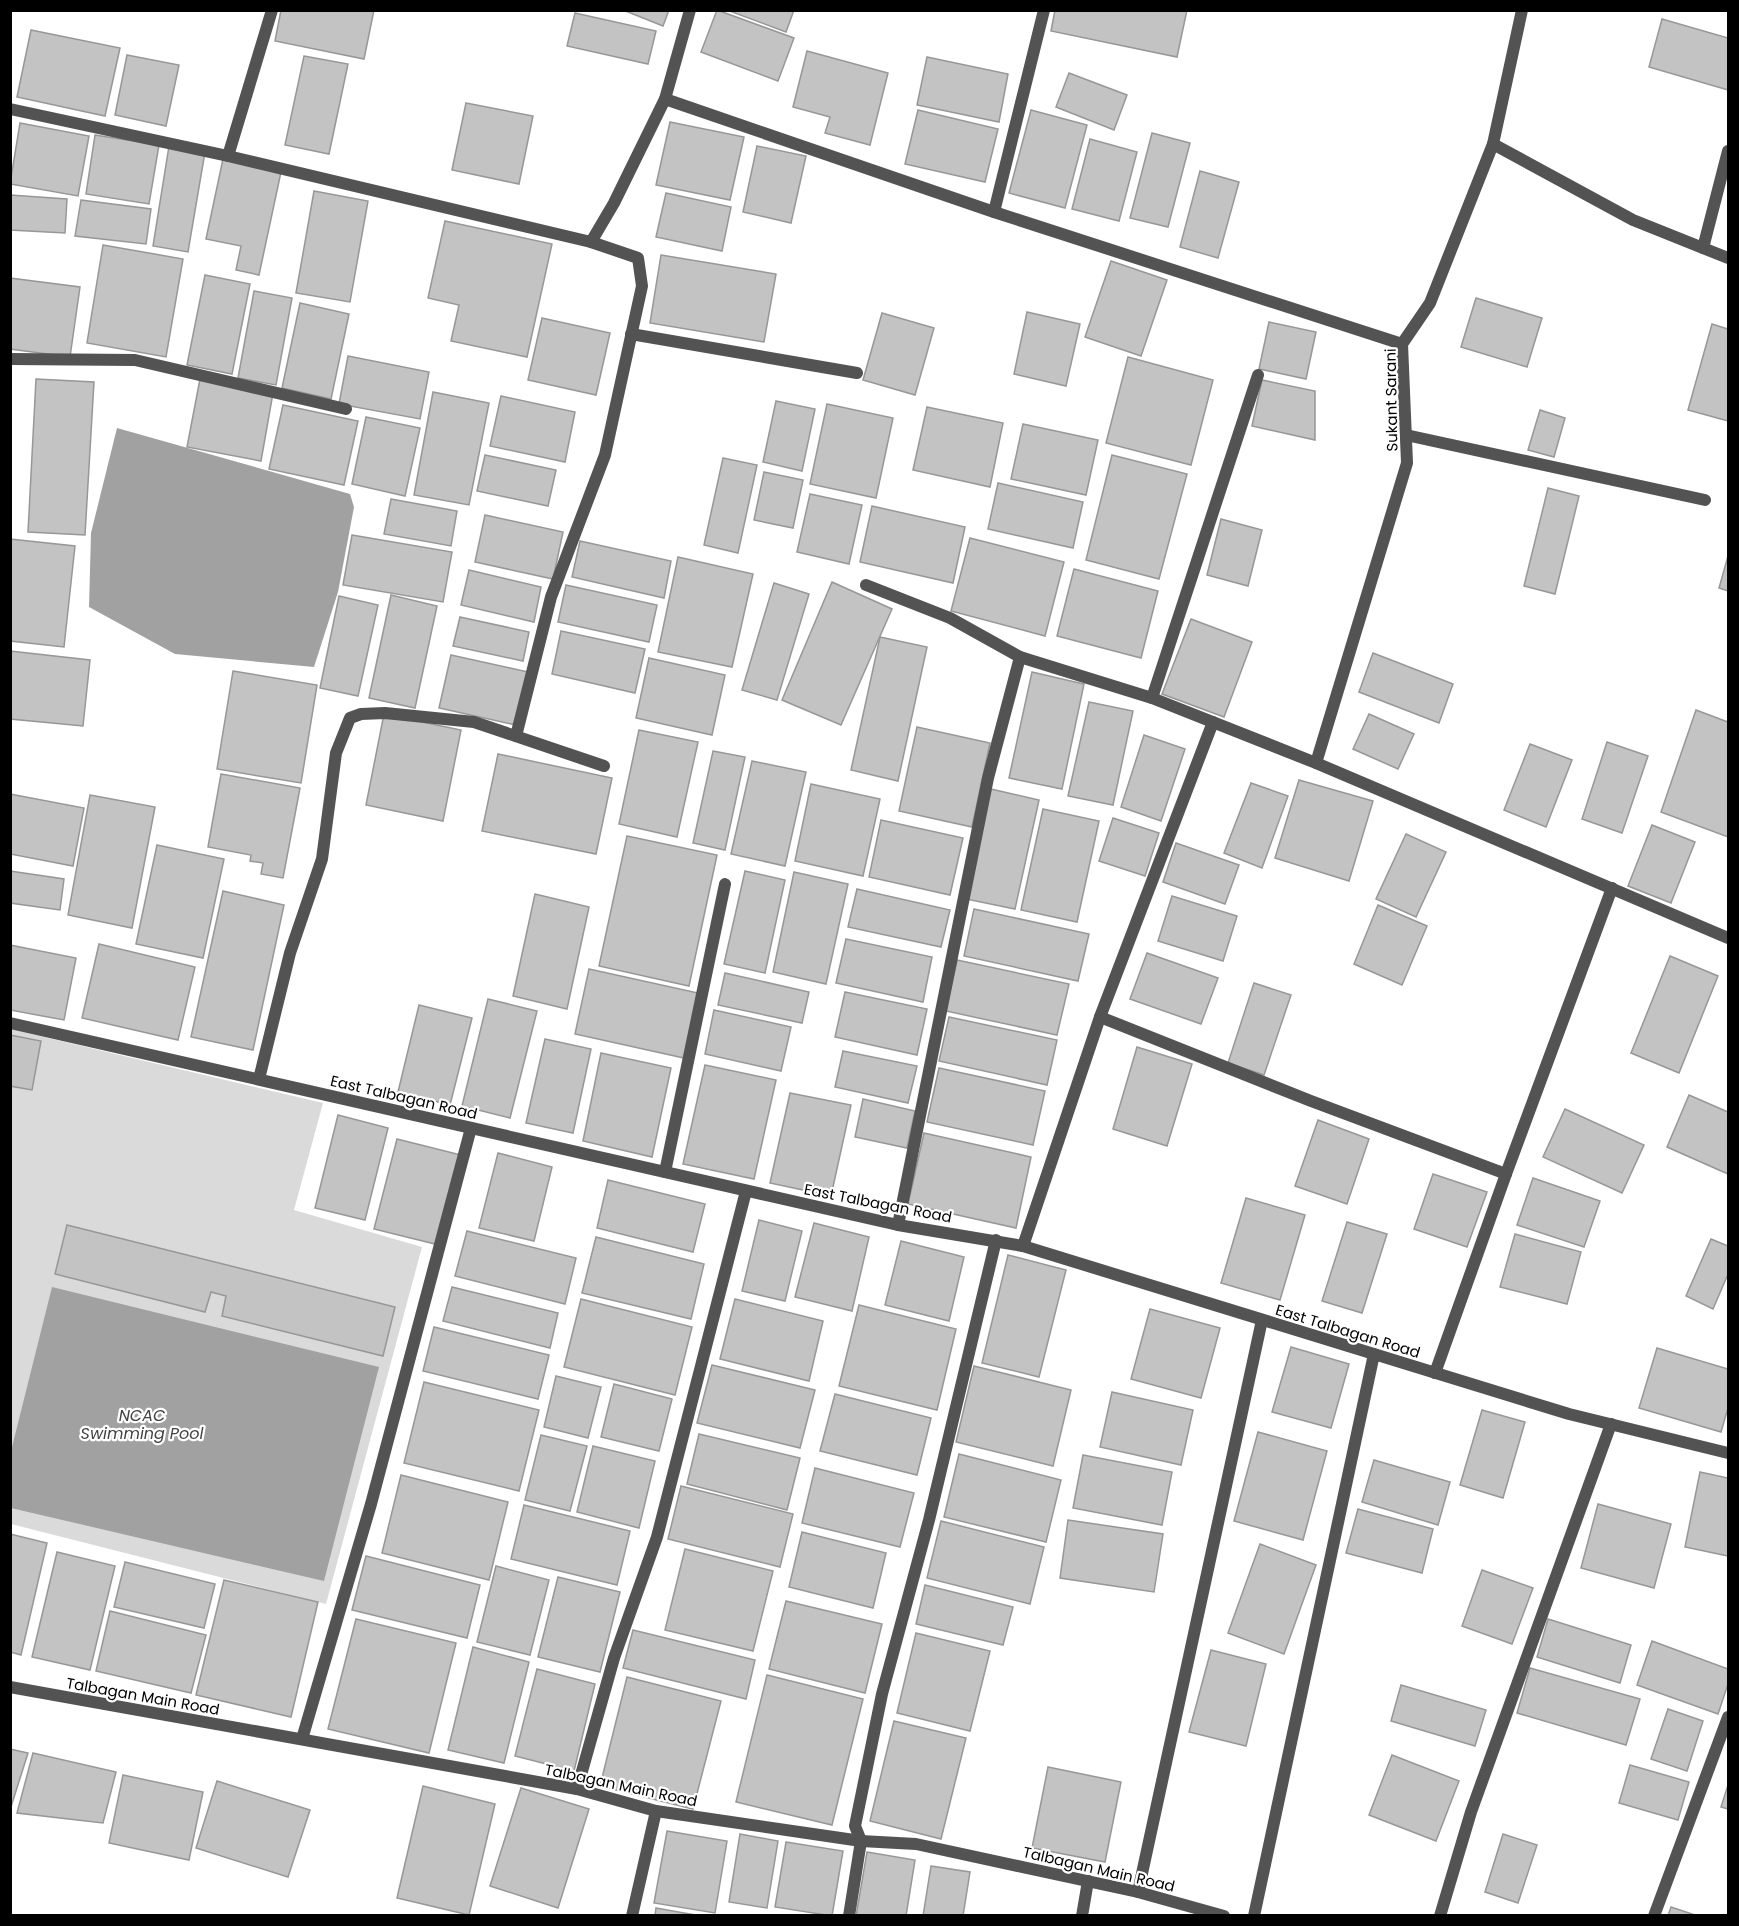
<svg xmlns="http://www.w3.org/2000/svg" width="1739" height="1926" font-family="Poppins,sans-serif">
	<rect width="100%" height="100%" fill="#fff"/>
	<polygon fill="#dadada" points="10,1029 323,1103 294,1210 422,1247 326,1604 11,1524"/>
	<g fill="#a1a1a1">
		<polygon points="117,428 350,494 354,507 338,592 314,667 175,654 89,607 91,533"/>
		<polygon points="52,1287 379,1367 324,1581 11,1508 11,1451"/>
	</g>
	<g fill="#c3c3c3" stroke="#979797" stroke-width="1.5">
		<polygon points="281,10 374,10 364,59 275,41"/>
		<polygon points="623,10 669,10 663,26"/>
		<polygon points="717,10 794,38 778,81 701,52"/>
		<polygon points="727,10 794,10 786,32"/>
		<polygon points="1055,10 1187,10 1177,57 1051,31"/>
		<polygon points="575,13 656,31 648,64 567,46"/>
		<polygon points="1662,19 1728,38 1728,90 1649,67"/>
		<polygon points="31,30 120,48 105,116 17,97"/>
		<polygon points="807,51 888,73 870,145 825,133 830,117 793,107"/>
		<polygon points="127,55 179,65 166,126 115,115"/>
		<polygon points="304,56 348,64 329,154 285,145"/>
		<polygon points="927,57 1008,74 999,122 917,105"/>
		<polygon points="1069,73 1127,95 1114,130 1056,107"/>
		<polygon points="466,103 533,116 519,184 452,170"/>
		<polygon points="918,110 998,129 985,182 905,164"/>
		<polygon points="1031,110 1087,125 1065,208 1009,193"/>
		<polygon points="670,122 744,137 730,200 656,185"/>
		<polygon points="20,123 89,136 78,196 10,184"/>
		<polygon points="1152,133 1190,143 1168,227 1130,218"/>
		<polygon points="95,135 159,145 149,204 86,194"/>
		<polygon points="1090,139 1137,152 1119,221 1072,209"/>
		<polygon points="169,146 205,152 188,252 153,246"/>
		<polygon points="757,146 806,156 791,223 743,212"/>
		<polygon points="223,159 281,172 259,275 236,270 241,246 206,239"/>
		<polygon points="1200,171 1239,182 1218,258 1180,247"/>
		<polygon points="314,191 368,201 350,302 296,293"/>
		<polygon points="666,193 731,207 722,251 656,237"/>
		<polygon points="10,195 67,199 65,233 10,230"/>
		<polygon points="81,200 151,209 146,244 75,236"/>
		<polygon points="445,221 552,244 527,357 451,341 459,305 428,298"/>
		<polygon points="103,245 183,259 166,357 87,343"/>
		<polygon points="661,255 776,274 764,342 650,323"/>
		<polygon points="1111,261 1167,280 1141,356 1085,337"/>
		<polygon points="205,275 250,284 232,374 187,365"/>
		<polygon points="10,278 80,287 70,357 10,349"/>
		<polygon points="254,291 292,298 276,385 238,378"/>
		<polygon points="1476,298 1542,318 1527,367 1461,347"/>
		<polygon points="300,303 349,314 331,399 282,388"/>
		<polygon points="1027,312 1080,324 1066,386 1014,374"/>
		<polygon points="882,313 934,328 915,395 863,380"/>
		<polygon points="542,318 610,333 596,395 528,380"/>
		<polygon points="1269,322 1316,332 1306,379 1259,369"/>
		<polygon points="1712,324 1728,329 1728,421 1688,410"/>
		<polygon points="348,356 429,372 420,419 339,404"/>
		<polygon points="1128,357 1213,380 1191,465 1106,443"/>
		<polygon points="36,379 94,382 85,535 28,532"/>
		<polygon points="200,379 273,393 261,461 187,447"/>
		<polygon points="1262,380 1315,391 1315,440 1252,426"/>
		<polygon points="433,392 489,403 469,505 414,495"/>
		<polygon points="501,396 575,412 565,462 490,446"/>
		<polygon points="776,401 815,409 802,471 763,462"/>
		<polygon points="827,404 893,418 876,498 810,484"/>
		<polygon points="283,405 358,421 344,485 269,469"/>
		<polygon points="927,407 1003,423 990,487 913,470"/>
		<polygon points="1540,410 1565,418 1554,457 1528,450"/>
		<polygon points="366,417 420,428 405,496 352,484"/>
		<polygon points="1023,424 1098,440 1086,495 1011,479"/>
		<polygon points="485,455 556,470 548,506 477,491"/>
		<polygon points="1112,455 1187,474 1159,579 1086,560"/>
		<polygon points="723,458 757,465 738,553 704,545"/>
		<polygon points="764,472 803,480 793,528 754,520"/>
		<polygon points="998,483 1083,502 1073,548 988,529"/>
		<polygon points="1548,488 1579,496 1555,594 1524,586"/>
		<polygon points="810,494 862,505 849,564 797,552"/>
		<polygon points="391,499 457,511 451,546 384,534"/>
		<polygon points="872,506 965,527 953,583 860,562"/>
		<polygon points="485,515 563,532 553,579 475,562"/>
		<polygon points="1221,519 1262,530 1248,586 1207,575"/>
		<polygon points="352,535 452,552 443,602 343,585"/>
		<polygon points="970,538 1064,562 1045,636 951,611"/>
		<polygon points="10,539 75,546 64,647 10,641"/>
		<polygon points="580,541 671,561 664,598 572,577"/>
		<polygon points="1728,556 1728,591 1719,588"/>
		<polygon points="678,557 753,574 732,667 658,652"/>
		<polygon points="1074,569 1158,591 1141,658 1057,636"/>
		<polygon points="469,570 541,587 534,622 461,605"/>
		<polygon points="832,582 892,609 841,725 782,700"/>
		<polygon points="774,583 809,594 777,700 742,690"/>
		<polygon points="566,585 657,605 649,642 558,622"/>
		<polygon points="391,595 437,606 415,708 369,698"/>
		<polygon points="339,596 378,605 358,696 320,688"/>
		<polygon points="460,617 529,632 523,661 453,646"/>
		<polygon points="1191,619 1252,642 1224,717 1162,694"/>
		<polygon points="561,631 645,649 635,693 552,674"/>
		<polygon points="880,637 927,647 898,781 851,770"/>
		<polygon points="10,651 90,660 83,726 10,719"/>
		<polygon points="1373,653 1453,684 1439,723 1359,692"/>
		<polygon points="451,655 528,672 516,725 439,708"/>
		<polygon points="649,658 725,675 712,735 636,718"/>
		<polygon points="233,671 317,685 301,783 217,769"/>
		<polygon points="1032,672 1084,684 1062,789 1009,778"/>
		<polygon points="1089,702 1133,711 1113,805 1068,796"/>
		<polygon points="1696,710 1728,722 1728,837 1661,812"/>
		<polygon points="384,714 461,730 443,821 366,805"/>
		<polygon points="1369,714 1414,734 1398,769 1353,749"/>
		<polygon points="917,727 990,743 972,827 899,811"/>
		<polygon points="639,730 698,742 677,837 619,824"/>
		<polygon points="1144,735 1185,749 1161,821 1121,807"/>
		<polygon points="1607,742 1648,756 1622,833 1582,819"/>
		<polygon points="1530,744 1572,760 1546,827 1504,810"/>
		<polygon points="713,751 745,757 725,850 693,843"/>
		<polygon points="498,754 612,778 596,854 482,831"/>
		<polygon points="752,761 806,772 785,866 731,854"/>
		<polygon points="221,774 300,788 283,878 261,874 263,863 250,861 251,855 208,847"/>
		<polygon points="1299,780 1373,801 1349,881 1275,858"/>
		<polygon points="1251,783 1288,796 1262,868 1224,853"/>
		<polygon points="811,784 880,799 863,876 795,861"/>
		<polygon points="991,789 1039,800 1015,909 966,899"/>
		<polygon points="10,794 84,808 73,866 10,854"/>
		<polygon points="90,795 155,807 132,928 68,915"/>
		<polygon points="1043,809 1099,821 1077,922 1021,910"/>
		<polygon points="1113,818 1159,833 1145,876 1099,861"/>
		<polygon points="881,820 963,838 950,895 869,877"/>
		<polygon points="1652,825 1695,842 1671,903 1628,886"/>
		<polygon points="1406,834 1446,852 1416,917 1376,899"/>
		<polygon points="627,836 717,855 689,986 599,966"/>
		<polygon points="1176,843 1239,865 1225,904 1163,882"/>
		<polygon points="157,845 224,859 203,958 136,944"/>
		<polygon points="10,871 64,879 60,910 10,903"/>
		<polygon points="745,871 785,880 765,973 724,964"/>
		<polygon points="794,872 848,884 826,984 773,972"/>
		<polygon points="857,889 950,910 941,947 848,927"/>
		<polygon points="223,891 284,905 253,1050 191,1037"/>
		<polygon points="535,894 589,907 567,1009 513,996"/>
		<polygon points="1172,896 1237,916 1223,961 1158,941"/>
		<polygon points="1378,905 1427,926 1402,985 1354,964"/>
		<polygon points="974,909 1089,934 1078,981 964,956"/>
		<polygon points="846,939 932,957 923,1002 836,983"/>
		<polygon points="99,944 195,967 178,1040 82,1018"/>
		<polygon points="10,945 76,958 64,1020 10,1010"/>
		<polygon points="1147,953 1218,978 1201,1024 1130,999"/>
		<polygon points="1670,956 1718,976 1679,1073 1631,1053"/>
		<polygon points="957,960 1069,984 1057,1035 946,1011"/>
		<polygon points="589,969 698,993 684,1058 575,1034"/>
		<polygon points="725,973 809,992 802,1023 718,1005"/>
		<polygon points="1254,983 1291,995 1264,1075 1228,1063"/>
		<polygon points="845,992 927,1009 917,1055 835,1037"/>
		<polygon points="488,999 537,1011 510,1118 462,1106"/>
		<polygon points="419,1005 472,1018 450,1105 398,1092"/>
		<polygon points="714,1010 791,1027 781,1071 705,1054"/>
		<polygon points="949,1017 1057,1040 1047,1085 939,1061"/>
		<polygon points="10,1035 41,1041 32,1090 10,1086"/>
		<polygon points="545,1039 591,1049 573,1133 526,1123"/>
		<polygon points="1137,1047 1192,1064 1167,1146 1113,1129"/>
		<polygon points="843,1051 917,1066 908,1103 835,1087"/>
		<polygon points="601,1053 671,1068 652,1157 583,1141"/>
		<polygon points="705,1065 776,1080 754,1179 683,1164"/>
		<polygon points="939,1068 1045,1091 1033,1145 927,1122"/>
		<polygon points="790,1093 851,1105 831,1196 770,1183"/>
		<polygon points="1689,1095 1728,1112 1728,1174 1667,1147"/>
		<polygon points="863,1099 915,1111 907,1148 855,1137"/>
		<polygon points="1565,1109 1644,1145 1622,1193 1543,1157"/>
		<polygon points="338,1115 388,1128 365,1220 315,1208"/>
		<polygon points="1318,1120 1369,1139 1347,1204 1295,1186"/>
		<polygon points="924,1133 1031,1157 1016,1228 908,1204"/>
		<polygon points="397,1139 461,1155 439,1245 374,1229"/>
		<polygon points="498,1153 552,1167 534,1241 479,1228"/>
		<polygon points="1433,1174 1487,1192 1467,1247 1414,1229"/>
		<polygon points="1533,1178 1600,1201 1584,1247 1517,1225"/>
		<polygon points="608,1180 705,1204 693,1252 597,1228"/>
		<polygon points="1246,1198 1305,1215 1280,1300 1221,1283"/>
		<polygon points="759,1220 802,1231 785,1301 742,1291"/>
		<polygon points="1347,1222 1387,1234 1362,1313 1322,1301"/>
		<polygon points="814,1223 869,1237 852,1311 795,1297"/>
		<polygon points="67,1225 395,1307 383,1356 222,1316 226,1296 211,1292 205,1312 55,1274"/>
		<polygon points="467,1231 576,1258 565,1304 455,1276"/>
		<polygon points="1515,1234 1581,1252 1567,1304 1500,1287"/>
		<polygon points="596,1237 704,1264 691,1319 582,1293"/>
		<polygon points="1711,1239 1728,1246 1728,1274 1713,1309 1686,1296"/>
		<polygon points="901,1241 964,1257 949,1321 885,1305"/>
		<polygon points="1008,1255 1066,1270 1039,1377 982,1363"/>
		<polygon points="452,1287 558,1313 550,1348 443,1321"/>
		<polygon points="581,1299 692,1327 675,1395 564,1367"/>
		<polygon points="735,1299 823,1321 809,1381 720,1359"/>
		<polygon points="859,1305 956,1329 937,1410 839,1386"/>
		<polygon points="1150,1309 1220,1328 1201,1398 1131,1379"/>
		<polygon points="434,1327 549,1355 538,1399 423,1371"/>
		<polygon points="1291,1347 1349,1364 1331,1428 1272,1412"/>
		<polygon points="1657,1348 1728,1369 1728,1408 1721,1432 1639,1408"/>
		<polygon points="712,1365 815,1390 800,1448 697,1423"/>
		<polygon points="974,1366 1071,1390 1053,1466 956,1442"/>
		<polygon points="556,1376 601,1387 588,1438 544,1427"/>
		<polygon points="424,1382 539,1410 519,1491 404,1463"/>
		<polygon points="614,1384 672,1399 659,1451 601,1437"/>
		<polygon points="1112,1392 1193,1410 1181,1465 1100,1447"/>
		<polygon points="835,1394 931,1418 917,1475 820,1451"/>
		<polygon points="1482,1410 1525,1422 1503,1498 1460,1485"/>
		<polygon points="1258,1432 1327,1451 1303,1540 1234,1521"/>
		<polygon points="699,1434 800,1458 787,1510 687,1484"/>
		<polygon points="541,1435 587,1446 570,1511 525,1500"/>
		<polygon points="593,1446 655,1461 639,1528 577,1512"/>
		<polygon points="959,1454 1061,1480 1046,1542 944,1517"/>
		<polygon points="1083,1455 1172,1472 1162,1525 1073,1508"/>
		<polygon points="1374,1460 1450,1482 1438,1525 1362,1502"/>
		<polygon points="815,1468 914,1493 900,1547 802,1523"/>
		<polygon points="1700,1472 1728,1478 1728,1556 1685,1547"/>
		<polygon points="401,1475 508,1502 489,1580 382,1553"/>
		<polygon points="681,1486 793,1514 780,1567 668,1539"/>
		<polygon points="1598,1504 1671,1524 1654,1588 1581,1568"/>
		<polygon points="524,1505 630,1531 617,1585 511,1559"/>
		<polygon points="1358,1509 1433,1529 1422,1573 1346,1553"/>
		<polygon points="1068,1520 1163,1534 1154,1592 1060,1578"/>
		<polygon points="941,1521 1044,1547 1030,1604 927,1578"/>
		<polygon points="802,1532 886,1553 873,1608 789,1587"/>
		<polygon points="10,1534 47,1543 21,1655 10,1652"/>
		<polygon points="1260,1544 1316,1565 1284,1654 1228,1633"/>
		<polygon points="685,1549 773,1571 753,1651 665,1630"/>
		<polygon points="57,1552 115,1566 90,1670 32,1657"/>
		<polygon points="366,1556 480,1585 467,1638 352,1610"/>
		<polygon points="125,1562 215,1584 204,1628 114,1607"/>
		<polygon points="496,1566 549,1580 530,1655 477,1642"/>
		<polygon points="1482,1570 1533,1588 1512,1644 1462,1626"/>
		<polygon points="558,1577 620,1592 600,1672 538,1657"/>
		<polygon points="224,1580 318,1602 291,1717 196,1695"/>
		<polygon points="925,1585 1013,1607 1003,1645 916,1624"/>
		<polygon points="786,1601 882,1624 865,1693 769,1669"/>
		<polygon points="110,1611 206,1635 191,1693 96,1671"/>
		<polygon points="356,1619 456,1643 429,1753 328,1729"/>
		<polygon points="1548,1619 1631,1645 1620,1683 1537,1657"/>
		<polygon points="633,1630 755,1660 746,1699 623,1668"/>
		<polygon points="916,1633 990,1651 970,1731 897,1713"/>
		<polygon points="1652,1641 1728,1669 1728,1684 1718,1714 1637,1685"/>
		<polygon points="473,1647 529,1662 504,1763 448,1750"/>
		<polygon points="1211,1650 1266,1664 1246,1746 1189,1732"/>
		<polygon points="1530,1668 1640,1699 1626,1745 1517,1713"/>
		<polygon points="537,1669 595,1684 574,1771 515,1756"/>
		<polygon points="767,1675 863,1699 832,1825 736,1802"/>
		<polygon points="627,1677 721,1701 693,1809 600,1786"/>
		<polygon points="1401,1685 1486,1710 1475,1746 1391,1721"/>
		<polygon points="1668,1709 1703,1721 1687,1771 1651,1759"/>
		<polygon points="894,1721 966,1738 941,1839 870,1821"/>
		<polygon points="10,1749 28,1753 10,1810"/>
		<polygon points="33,1753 116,1772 103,1823 17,1813"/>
		<polygon points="1392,1755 1459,1781 1436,1841 1369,1815"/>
		<polygon points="1630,1765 1689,1782 1678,1820 1619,1803"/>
		<polygon points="1048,1767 1121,1782 1105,1862 1032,1848"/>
		<polygon points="123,1775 203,1792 189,1860 109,1843"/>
		<polygon points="217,1781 310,1810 288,1877 196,1848"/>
		<polygon points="1728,1785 1728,1809 1721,1807"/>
		<polygon points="423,1786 495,1804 469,1915 397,1898"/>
		<polygon points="521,1788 589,1809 558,1908 490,1886"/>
		<polygon points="667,1831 727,1841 715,1913 654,1903"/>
		<polygon points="740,1834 778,1841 767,1908 729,1902"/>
		<polygon points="1503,1834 1537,1845 1518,1903 1485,1892"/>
		<polygon points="786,1842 843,1851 832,1916 775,1907"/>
		<polygon points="867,1852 915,1860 906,1916 856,1916"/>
		<polygon points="931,1866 970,1872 963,1916 923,1916"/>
		<polygon points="1671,1907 1698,1916 1668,1916"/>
		<polygon points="656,1908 701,1916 655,1916"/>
	</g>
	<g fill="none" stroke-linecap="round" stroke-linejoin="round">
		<g stroke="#535353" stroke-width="12">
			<polyline points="665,99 994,212 1402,344"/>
			<polyline points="10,109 228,156 591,242 614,203 665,99 690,10"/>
			<polyline points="1493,144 1633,220 1728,258"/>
			<polyline points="228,156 272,10"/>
			<polyline points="994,212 1044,10"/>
			<polyline points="1703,248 1728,151"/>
			<polyline points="631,334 857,373"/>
			<polyline points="10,359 135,360 346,409"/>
			<polyline points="1406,435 1705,500"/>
			<polyline points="866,585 950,618 1020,657 1152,698 1316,763 1728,938"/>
			<polyline points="1152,698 1258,375"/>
			<polyline points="516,736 551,597 605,455 642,286 638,258 591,242"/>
			<polyline points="1316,763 1407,463 1402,344 1430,303 1493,144 1522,10"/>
			<polyline points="1100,1017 1311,1101 1506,1174"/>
			<polyline points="10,1023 898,1225 1023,1246 1569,1414 1728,1453"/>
			<polyline points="259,1079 290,953 322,859 336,753 350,718 361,714 385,713 474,722 604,766"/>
			<polyline points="665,1172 725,884"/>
			<polyline points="898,1225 988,778 1020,657"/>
			<polyline points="1023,1246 1100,1017 1213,722"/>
			<polyline points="1435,1373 1506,1174 1612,888"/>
			<polyline points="10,1687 577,1789 656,1811 861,1841 916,1844 1138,1892 1224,1916"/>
			<polyline points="302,1739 371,1504 471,1128"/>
			<polyline points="577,1789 614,1658 657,1537 746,1191"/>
			<polyline points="1138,1892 1262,1320"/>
			<polyline points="632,1916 656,1811"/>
			<polyline points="849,1916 861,1841 855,1826 882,1694 929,1520 996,1240"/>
			<polyline points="1082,1916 1088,1881"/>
			<polyline points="1254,1916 1374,1354"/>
			<polyline points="1440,1916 1471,1812 1611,1424"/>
			<polyline points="1654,1916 1728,1717"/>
		</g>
	</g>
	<g text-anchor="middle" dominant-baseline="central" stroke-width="4.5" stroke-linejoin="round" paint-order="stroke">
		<g font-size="15" fill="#000" stroke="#fff">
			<text transform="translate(1391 400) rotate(-91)">Sukant Sarani</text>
			<text transform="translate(404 1097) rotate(13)">East Talbagan Road</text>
			<text transform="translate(878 1203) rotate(11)">East Talbagan Road</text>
			<text transform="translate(1348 1331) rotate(17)">East Talbagan Road</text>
			<text transform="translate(143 1696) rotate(10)">Talbagan Main Road</text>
			<text transform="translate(621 1785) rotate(12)">Talbagan Main Road</text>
			<text transform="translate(1099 1869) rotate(13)">Talbagan Main Road</text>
		</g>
		<g font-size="16" font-style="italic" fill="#424242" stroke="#fff">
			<text x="142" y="1415">NCAC<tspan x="142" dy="18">Swimming Pool</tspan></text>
		</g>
	</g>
	<rect width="1739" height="1926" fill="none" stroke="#000000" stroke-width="24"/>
</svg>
